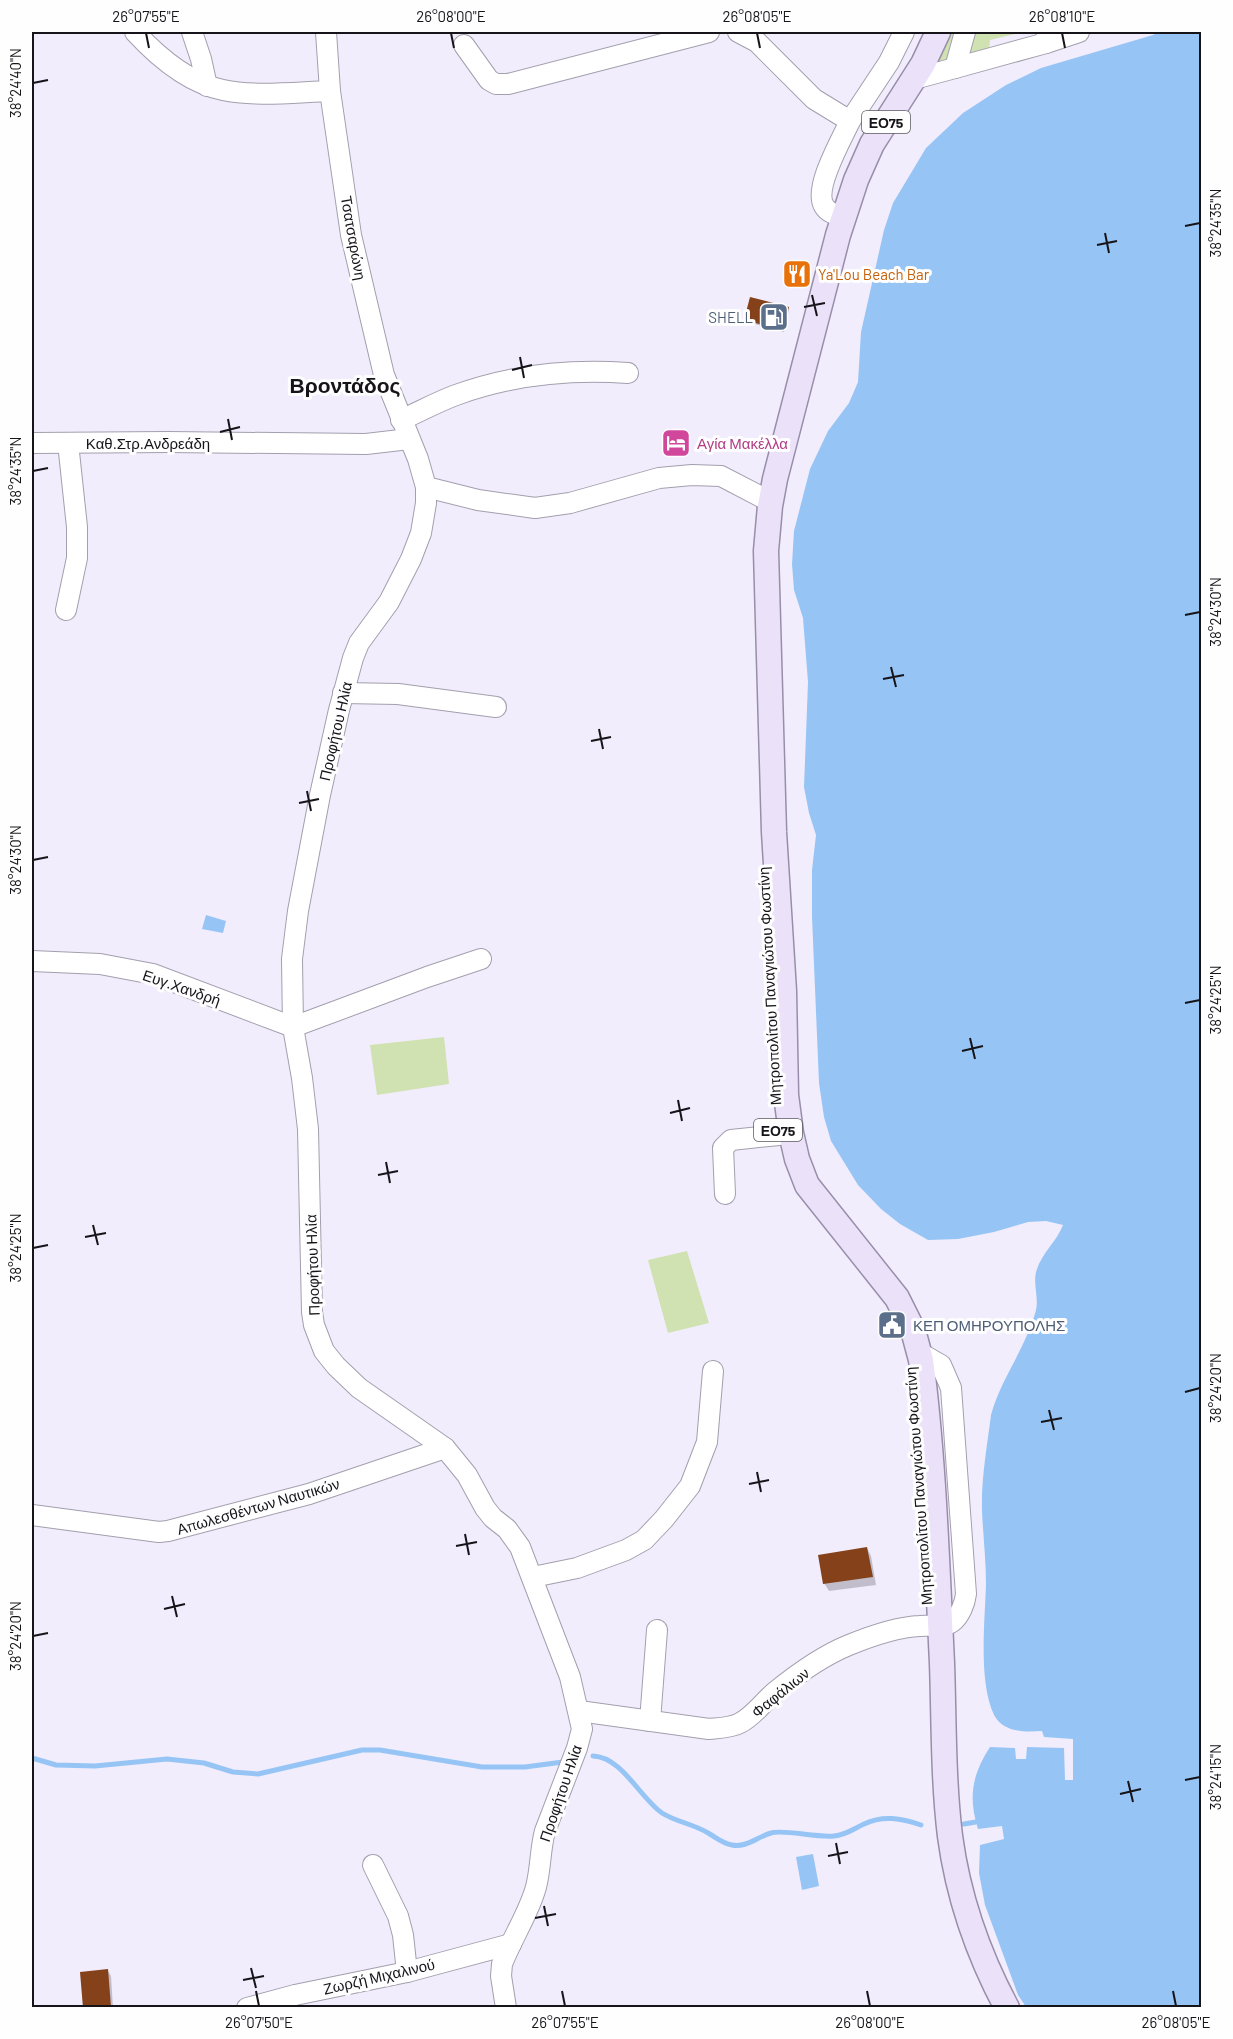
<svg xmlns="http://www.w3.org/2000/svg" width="1233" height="2039" font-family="Barlow,sans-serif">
	<rect width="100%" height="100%" fill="#f2edfd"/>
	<g fill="#d0e2b1">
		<polygon points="936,32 1023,32 990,40 988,60 914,79"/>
		<polygon points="444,1037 449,1084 377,1095 370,1045"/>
		<polygon points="687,1251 709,1323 668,1333 648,1260"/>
	</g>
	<g fill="#96c5f5">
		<path d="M1159 32H1202L1201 2007H1026L1018 1995 985 1905 979 1873 980 1845 1004 1839 1002 1826 978 1829C968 1797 972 1775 990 1747L1015 1748 1016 1759H1026L1027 1747 1064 1748 1065 1780H1073V1739L1044 1737 1042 1731C1025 1732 1004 1733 994 1715 978 1681 985 1620 986 1584 986 1559 983 1535 982 1511 981 1479 987 1447 991 1415 1000 1380 1026 1348 1036 1310 1039 1297 1032 1282 1037 1269 1042 1253 1057 1241 1063 1225L1046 1221 1028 1222 994 1232 958 1239 928 1240 900 1224 881 1209 858 1185 831 1141 824 1117 819 1083 812 917V870L816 835 809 813 804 787 808 682 803 618 794 590 792 564 794 531 810 469 828 431 849 403 858 382 861 332 884 230 893 203 926 148 963 113 1006 85 1041 68 1153 35Z"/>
		<polygon points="206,915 226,921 223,933 202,929"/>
		<polygon points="813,1854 819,1886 802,1890 796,1857"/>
	</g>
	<g fill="#0003">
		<polygon points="788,308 789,310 784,332 747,322 746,320"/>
		<polygon points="867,1548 871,1556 876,1585 829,1591 824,1583"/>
		<polygon points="108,1971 111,1976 113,2008 85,2008"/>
	</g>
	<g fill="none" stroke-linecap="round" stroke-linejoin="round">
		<g stroke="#96c5f5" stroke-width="5">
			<path d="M593 1756C622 1757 640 1798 662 1813 676 1822 694 1824 708 1833 717 1838 722 1843 732 1845 746 1848 757 1837 771 1833 783 1829 817 1838 834 1836 846 1835 853 1829 864 1824 883 1815 901 1818 921 1825"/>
			<polyline points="32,1758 56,1765 95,1766 167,1759 204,1763 233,1772 258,1774 362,1750 380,1750 482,1767 525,1767 563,1762"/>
			<polyline points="964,1824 976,1822"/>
		</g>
	</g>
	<g fill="#84411a">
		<polygon points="750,297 789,307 783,330 744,320"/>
		<polygon points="867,1547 873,1577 823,1584 818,1555"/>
		<polygon points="108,1969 111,2007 83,2008 80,1972"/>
	</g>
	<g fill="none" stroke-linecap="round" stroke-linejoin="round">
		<g stroke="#a39fad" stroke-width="22">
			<g id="minor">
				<path d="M135 32C158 57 189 83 223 90 255 97 297 92 330 91"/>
				<polyline points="192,32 201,59 207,86"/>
				<path d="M326 32 330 91 351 235 384 375 418 459 426 487V503L421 533 411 559 389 602 359 643 353 658 339 710 320 795 298 911 292 959 293 1027 302 1078 308 1129 312 1312 314 1325 324 1351 336 1366 359 1388 445 1448 467 1475 485 1508 493 1518 507 1529 520 1547 570 1677 582 1729 577 1748 545 1831C540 1849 541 1868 536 1887 529 1913 512 1938 502 1964L501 1976 506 2008"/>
				<path d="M738 32 757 42 814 99 850 121C842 139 813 188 824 206 828 213 837 215 844 217"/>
				<polyline points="1046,43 1079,32"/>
				<polyline points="464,45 489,80 496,84 508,84 709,32"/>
				<polyline points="955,68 1046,43 1047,32"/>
				<polyline points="914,79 955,68 965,32"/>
				<polyline points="850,121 889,62 904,32"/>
				<path d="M401 420C419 412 437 402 456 395 511 375 571 369 628 373"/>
				<polyline points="32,443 168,442 366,444 409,439"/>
				<polyline points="426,487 478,500 535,508 570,503 659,478 692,475 721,476 771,502"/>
				<polyline points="66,610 77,558 77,527 68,443"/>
				<polyline points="343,693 398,694 496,707"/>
				<polyline points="32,961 100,964 153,974 293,1027"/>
				<polyline points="293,1027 427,977 481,959"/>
				<polyline points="725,1194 723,1148 731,1140 779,1135"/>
				<polyline points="32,1515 159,1532 168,1531 309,1494 445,1448"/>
				<polyline points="533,1577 577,1568 626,1550 644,1540 664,1519 690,1486 707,1442 713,1371"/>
				<path d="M579 1711 709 1729C719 1728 731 1728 740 1723 754 1716 763 1702 775 1692 797 1674 822 1656 849 1645 871 1636 896 1627 920 1626 929 1625 944 1628 952 1622 960 1616 965 1603 966 1594L951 1388 941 1365 920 1353"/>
				<polyline points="650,1721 657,1630"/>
				<polyline points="373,1865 398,1916 403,1935 407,1972"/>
				<polyline points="247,2008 295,1995 407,1972 511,1944"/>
			</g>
		</g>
		<g stroke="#988ea9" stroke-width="27">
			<path id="major" d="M938 32 923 64 872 144 856 180 838 235 775 479 770 506 766 551 774 832 784 991 786 1095 791 1133 797 1159 807 1185 897 1298 913 1330 921 1360C934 1460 937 1562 942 1663 944 1721 943 1779 950 1836 958 1896 978 1954 1007 2008"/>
		</g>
		<use href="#minor" stroke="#fff" stroke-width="20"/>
		<use href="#major" stroke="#ebe2fa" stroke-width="24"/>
	</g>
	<path fill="none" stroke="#161419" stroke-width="2" d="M146 33 149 48M451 33 454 48M757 33 760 48M1062 33 1065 48M33 83 48 80M1185 226 1200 223M1105 233 1109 253M1097 245 1117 241M812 295 817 316M804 307 825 303M520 357 524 378M512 370 532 365M228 419 232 440M220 432 240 427M33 471 48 468M1185 615 1200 612M891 667 896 687M883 679 904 675M599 729 603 749M591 741 611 737M307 791 311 811M299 803 319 799M33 860 48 857M1185 1003 1200 1000M970 1038 975 1059M962 1051 983 1046M678 1100 682 1121M670 1113 690 1108M386 1162 390 1183M378 1175 398 1171M93 1225 98 1245M85 1237 106 1233M33 1248 48 1245M1185 1392 1200 1388M1049 1410 1054 1430M1041 1422 1062 1418M757 1472 761 1492M749 1484 769 1480M465 1534 469 1555M456 1546 477 1542M172 1596 177 1617M164 1609 185 1604M33 1636 48 1633M1185 1780 1200 1777M1128 1781 1133 1802M1120 1794 1141 1789M836 1843 840 1864M828 1856 848 1852M544 1906 548 1926M535 1918 556 1914M251 1968 256 1988M243 1980 264 1976M256 1991 259 2006M562 1991 565 2006M867 1991 870 2006M1173 1991 1176 2006"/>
	<defs>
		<g id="restaurant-square" transform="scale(1.5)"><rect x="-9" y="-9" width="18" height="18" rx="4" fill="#e8710a" stroke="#fefefe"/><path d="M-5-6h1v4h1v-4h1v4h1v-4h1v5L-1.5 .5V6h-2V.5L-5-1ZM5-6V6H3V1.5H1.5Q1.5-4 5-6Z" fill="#fff"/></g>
		<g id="fuel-square" transform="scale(1.5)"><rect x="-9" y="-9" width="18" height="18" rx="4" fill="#5c6f8a" stroke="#fefefe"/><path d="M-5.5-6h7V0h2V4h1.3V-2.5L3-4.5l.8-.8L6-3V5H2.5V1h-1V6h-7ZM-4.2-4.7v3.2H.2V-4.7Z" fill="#fff"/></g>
		<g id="hotel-square" transform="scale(1.5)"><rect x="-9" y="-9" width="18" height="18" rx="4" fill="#d1479c" stroke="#fefefe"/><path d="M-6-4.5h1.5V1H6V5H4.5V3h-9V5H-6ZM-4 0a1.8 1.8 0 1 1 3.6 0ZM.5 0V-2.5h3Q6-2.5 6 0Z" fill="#fff"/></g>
		<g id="civic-square" transform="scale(1.5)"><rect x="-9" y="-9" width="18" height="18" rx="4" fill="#5c6f8a" stroke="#fefefe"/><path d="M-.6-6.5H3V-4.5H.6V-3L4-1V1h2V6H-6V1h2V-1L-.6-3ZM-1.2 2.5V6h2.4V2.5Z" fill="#fff"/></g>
	</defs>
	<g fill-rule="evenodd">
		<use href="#restaurant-square" x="797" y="274"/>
		<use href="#fuel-square" x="774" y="317"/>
		<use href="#hotel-square" x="676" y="443"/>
		<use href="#civic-square" x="892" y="1325"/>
	</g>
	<g text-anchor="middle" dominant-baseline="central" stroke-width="6" stroke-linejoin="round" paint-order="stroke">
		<g fill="#fefefe" stroke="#5c5a5e" stroke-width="1.5">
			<rect x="862" y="111" width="48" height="22" rx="4.5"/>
			<rect x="754" y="1119" width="48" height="22" rx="4.5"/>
		</g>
		<g font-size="14" font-weight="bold" fill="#161419">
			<text x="886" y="122">ΕΟ75</text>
			<text x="778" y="1130">ΕΟ75</text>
		</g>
		<g font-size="15" fill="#161419" stroke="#fefefe">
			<text transform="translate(354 238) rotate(80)">Τσατσαρώνη</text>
			<text x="148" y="443">Καθ.Στρ.Ανδρεάδη</text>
			<text transform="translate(335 731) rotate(-77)">Προφήτου Ηλία</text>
			<text transform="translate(769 986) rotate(-93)">Μητροπολίτου Παναγιώτου Φωστίνη</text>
			<text transform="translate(182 987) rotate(19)">Ευγ.Χανδρή</text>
			<text transform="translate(312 1265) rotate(-92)">Προφήτου Ηλία</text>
			<text transform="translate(918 1486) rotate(-94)">Μητροπολίτου Παναγιώτου Φωστίνη</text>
			<text transform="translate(258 1506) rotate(-16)">Απωλεσθέντων Ναυτικών</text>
			<text transform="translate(780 1692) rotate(-39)">Φαφάλιων</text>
			<text transform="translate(560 1793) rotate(-71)">Προφήτου Ηλία</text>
			<text transform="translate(379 1976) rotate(-13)">Ζωρζή Μιχαλινού</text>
		</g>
		<g font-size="15" fill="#c56008" stroke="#fefefe" text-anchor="start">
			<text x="818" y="274">Ya'Lou Beach Bar</text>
		</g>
		<g font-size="15" fill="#4e5e75" stroke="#fefefe" text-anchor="end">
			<text x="753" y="317">SHELL</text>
			<text x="913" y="1325" text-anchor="start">ΚΕΠ ΟΜΗΡΟΥΠΟΛΗΣ</text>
		</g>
		<g font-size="15" fill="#b23c85" stroke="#fefefe" text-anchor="start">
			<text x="697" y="443">Αγία Μακέλλα</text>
		</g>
		<g font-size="21" font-weight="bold" fill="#161419" stroke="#fefefe">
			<text x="345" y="384">Βροντάδος</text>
		</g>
	</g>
	<rect width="1233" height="2039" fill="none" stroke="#fefefe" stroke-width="66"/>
	<rect x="33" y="33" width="1167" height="1973" fill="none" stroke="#161419" stroke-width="2"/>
	<g font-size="15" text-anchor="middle" fill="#161419">
		<text x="146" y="22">26°07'55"E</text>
		<text x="451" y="22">26°08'00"E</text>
		<text x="757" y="22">26°08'05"E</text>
		<text x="1062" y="22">26°08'10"E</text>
		<text transform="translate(16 83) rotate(-90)" y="5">38°24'40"N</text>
		<text transform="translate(1216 223) rotate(-90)" y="5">38°24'35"N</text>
		<text transform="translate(16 471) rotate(-90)" y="5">38°24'35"N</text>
		<text transform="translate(1216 612) rotate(-90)" y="5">38°24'30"N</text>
		<text transform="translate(16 860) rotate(-90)" y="5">38°24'30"N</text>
		<text transform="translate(1216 1000) rotate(-90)" y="5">38°24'25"N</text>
		<text transform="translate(16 1248) rotate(-90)" y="5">38°24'25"N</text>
		<text transform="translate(1216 1388) rotate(-90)" y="5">38°24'20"N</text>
		<text transform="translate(16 1636) rotate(-90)" y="5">38°24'20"N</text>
		<text transform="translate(1216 1777) rotate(-90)" y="5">38°24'15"N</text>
		<text x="259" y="2028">26°07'50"E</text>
		<text x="565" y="2028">26°07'55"E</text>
		<text x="870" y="2028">26°08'00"E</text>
		<text x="1176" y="2028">26°08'05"E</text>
	</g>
</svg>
